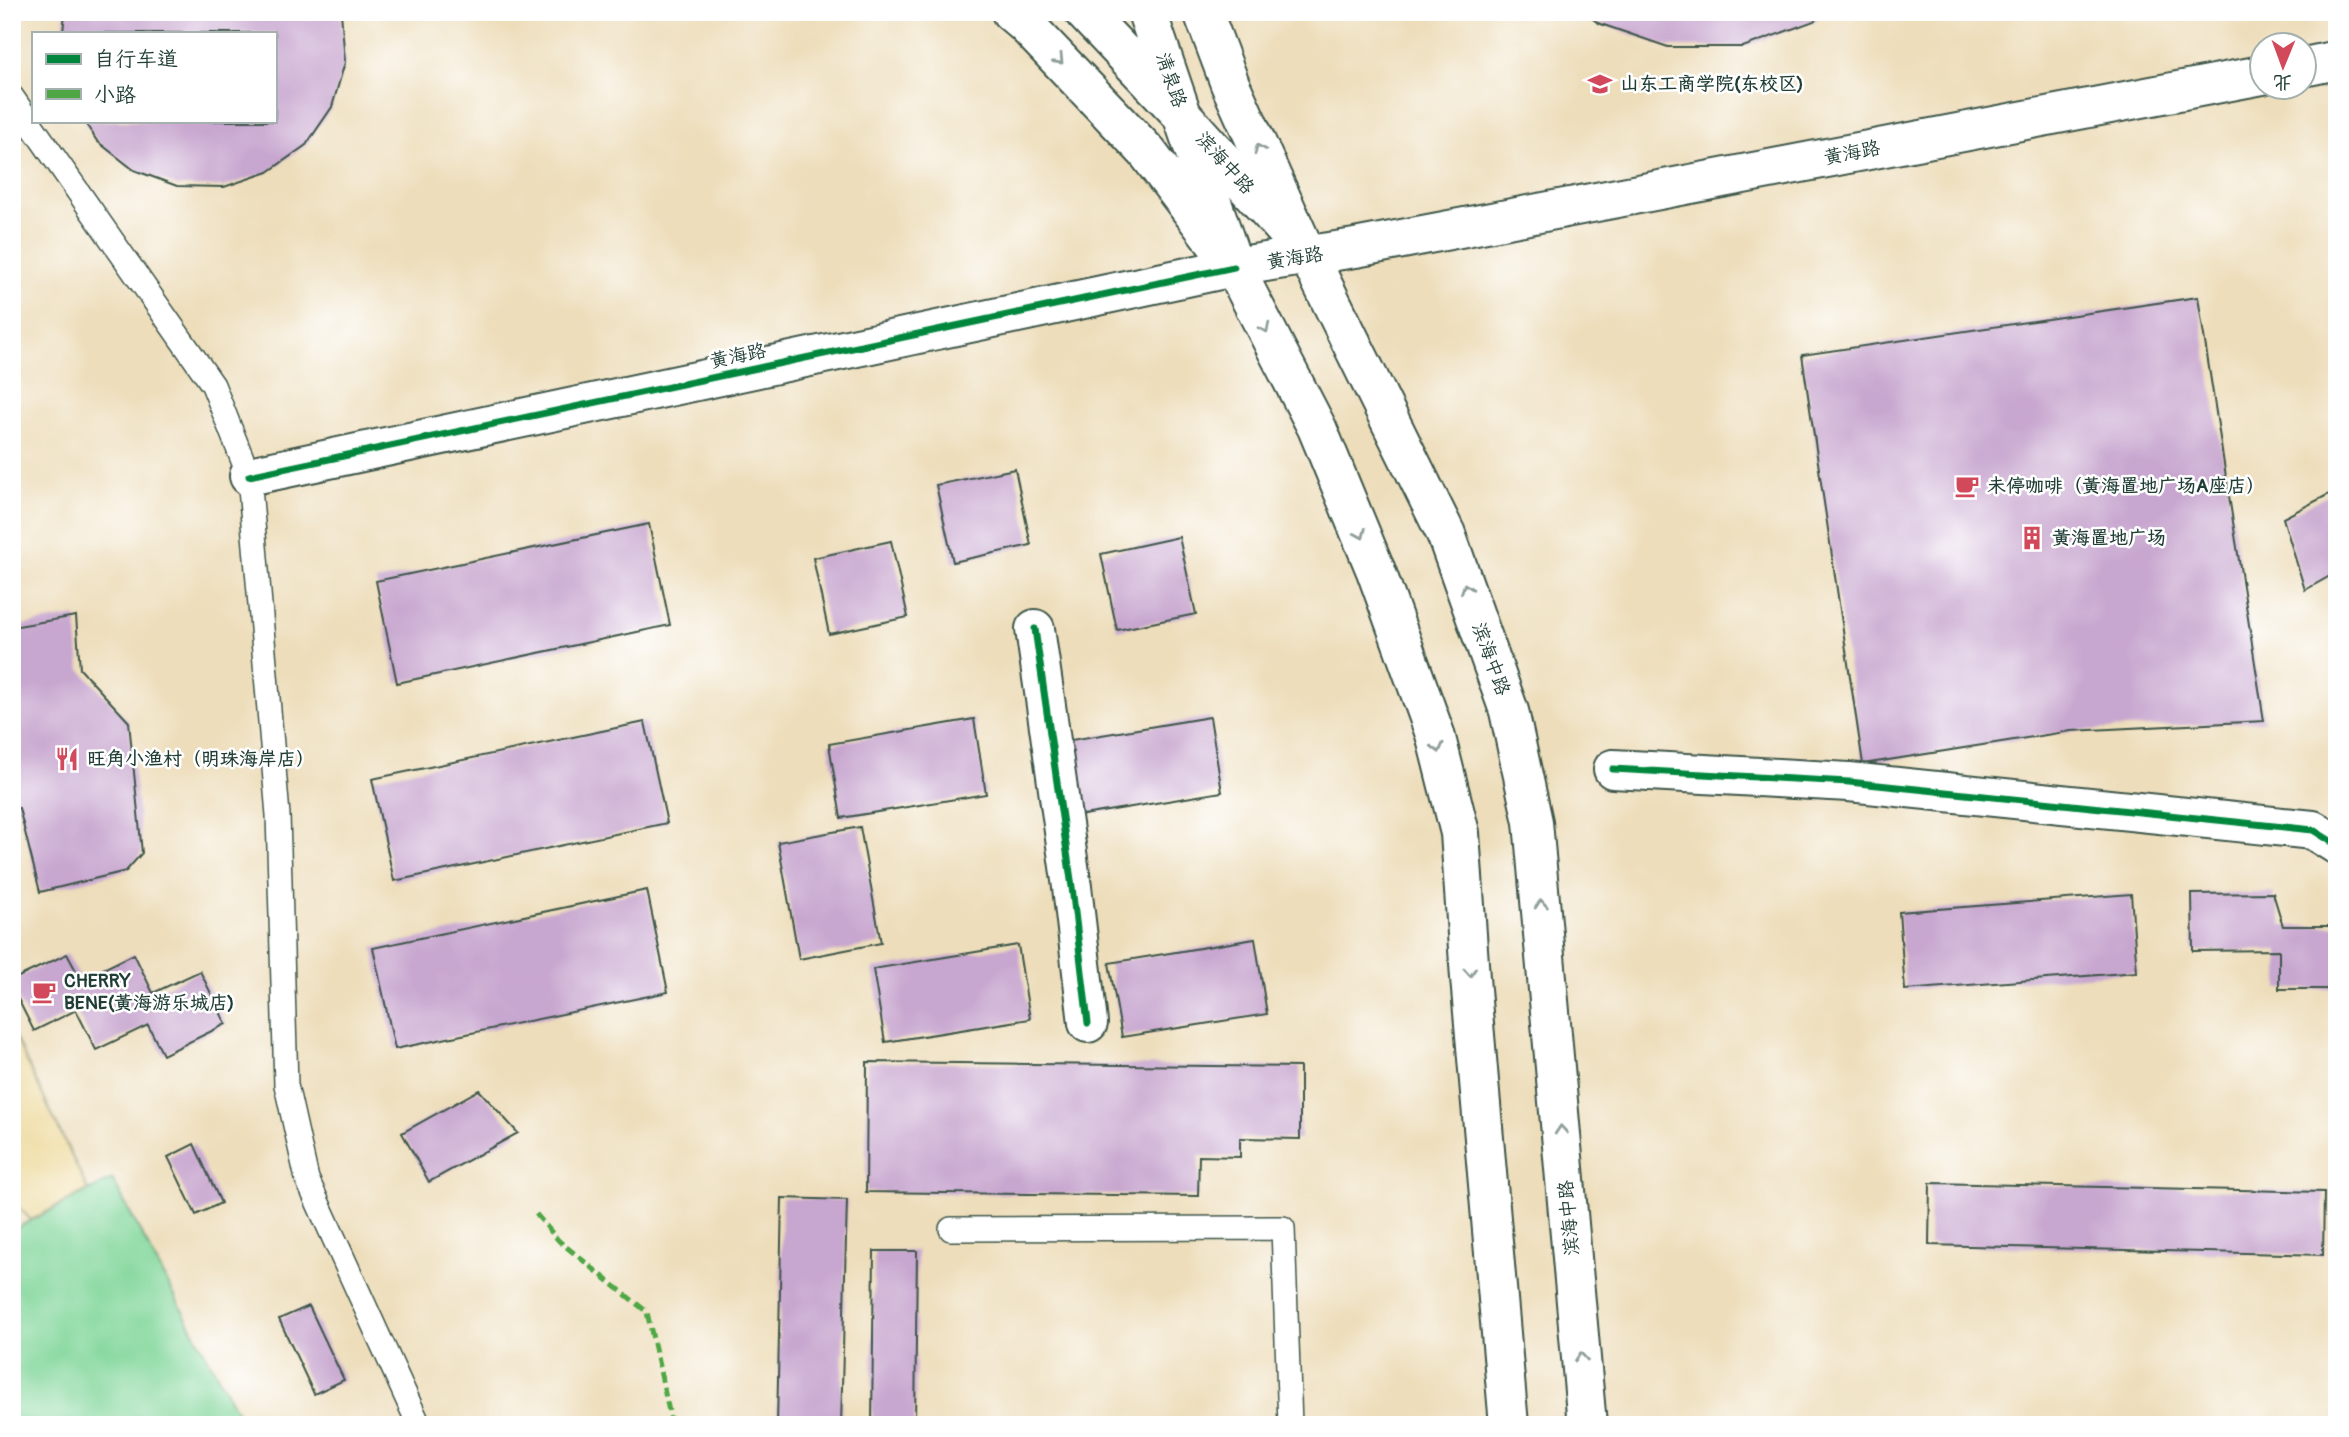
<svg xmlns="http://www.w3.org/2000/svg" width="2349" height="1437" font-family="Pangolin,'LXGW WenKai TC',sans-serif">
	<rect width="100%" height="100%" fill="#fff"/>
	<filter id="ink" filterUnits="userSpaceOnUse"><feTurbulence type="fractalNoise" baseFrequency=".0143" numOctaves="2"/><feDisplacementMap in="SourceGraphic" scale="14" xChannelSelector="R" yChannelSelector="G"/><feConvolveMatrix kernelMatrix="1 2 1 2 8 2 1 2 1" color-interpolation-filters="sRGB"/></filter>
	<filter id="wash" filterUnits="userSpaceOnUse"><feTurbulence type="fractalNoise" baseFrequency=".00686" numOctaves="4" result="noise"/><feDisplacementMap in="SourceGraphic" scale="28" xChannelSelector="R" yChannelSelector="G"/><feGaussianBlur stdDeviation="1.57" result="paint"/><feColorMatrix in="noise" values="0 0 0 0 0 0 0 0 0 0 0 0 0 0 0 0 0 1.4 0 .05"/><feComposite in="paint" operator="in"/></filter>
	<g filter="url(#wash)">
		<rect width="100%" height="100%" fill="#edddba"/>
		<polygon fill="#7fd598" stroke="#4f8966" stroke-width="2" points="112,1179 244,1425 12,1425 12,1230"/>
		<polygon fill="#eeda9e" stroke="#868c69" stroke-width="2" points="12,1031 88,1190 31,1220 12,1200"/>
		<g id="blocks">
			<g fill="#c7a6cf">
				<polygon points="65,12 341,12 345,62 332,107 306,145 268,172 224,187 177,186 134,170 97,141 84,121 275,121 275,33 63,33"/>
				<polygon points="1585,12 1824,12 1814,21 1743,47 1668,47 1598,23"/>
				<polygon points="2198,297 2264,721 2071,731 1863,764 1802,355"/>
				<polygon points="1015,469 1031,545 953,562 936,485"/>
				<polygon points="2337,490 2337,572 2305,590 2283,518"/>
				<polygon points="649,524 670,625 397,683 376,581"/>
				<polygon points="1179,537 1196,614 1117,630 1101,554"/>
				<polygon points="891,541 908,617 829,634 813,558"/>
				<polygon points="76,616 80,669 129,722 142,853 126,871 40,892 19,808 12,808 12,627"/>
				<polygon points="1210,717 1222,792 1077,816 1065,741"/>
				<polygon points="974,719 986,794 841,818 829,744"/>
				<polygon points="645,722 667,823 394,881 372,779"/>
				<polygon points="860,827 881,943 799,959 778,842"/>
				<polygon points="647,890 668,992 395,1049 373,948"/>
				<polygon points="2273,893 2283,926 2337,926 2337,989 2279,989 2279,950 2193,951 2192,894"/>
				<polygon points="2131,894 2137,972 1905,990 1899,912"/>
				<polygon points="1255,939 1267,1014 1122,1037 1109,963"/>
				<polygon points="1018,945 1030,1019 885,1042 873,969"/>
				<polygon points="67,954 81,980 134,954 153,993 200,971 226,1024 163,1055 148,1025 96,1050 76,1010 34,1031 12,987 12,980"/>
				<polygon points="867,1062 1300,1067 1300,1139 1240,1138 1240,1157 1199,1156 1198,1196 866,1192"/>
				<polygon points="479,1090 518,1133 429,1182 402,1133"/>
				<polygon points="194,1144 221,1203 196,1215 168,1157"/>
				<polygon points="1930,1183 2324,1192 2323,1255 1929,1245"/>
				<polygon points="782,1198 847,1200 841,1425 777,1425"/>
				<polygon points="874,1251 917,1251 915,1425 872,1425"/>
				<polygon points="309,1306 344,1380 314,1394 279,1319"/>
			</g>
		</g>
	</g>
	<g filter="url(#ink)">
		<use href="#blocks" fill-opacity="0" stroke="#3e5548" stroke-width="2"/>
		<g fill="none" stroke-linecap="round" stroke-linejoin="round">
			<g stroke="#3e5548" stroke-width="26">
				<g id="service">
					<polyline points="12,97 213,385 249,476 278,815 286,1085 307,1179 419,1425"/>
					<polyline points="951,1229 1283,1228 1290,1425"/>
				</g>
			</g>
			<g stroke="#3e5548" stroke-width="42">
				<g id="minor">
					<polyline points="249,476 1234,267"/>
					<polyline points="1035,629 1072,887 1088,1023"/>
					<polyline points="1613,769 1849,782 2313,830 2337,845"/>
				</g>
			</g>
			<g stroke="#3e5548" stroke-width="42">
				<g id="secondary">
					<polyline points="1147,12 1234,267 1355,248 2262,75"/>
					<polyline points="1203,12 1230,84 1302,244"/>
					<polyline points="2304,67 2337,60"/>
				</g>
			</g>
			<g stroke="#3e5548" stroke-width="42">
				<g id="primary">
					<polyline points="1011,12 1026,25 1147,152 1234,267 1317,428 1376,571 1435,734 1460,833 1470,978 1509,1425"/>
					<polyline points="1084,12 1183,116 1308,255 1446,534 1509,711 1533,822 1587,1425"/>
				</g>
			</g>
			<use href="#service" stroke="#fff" stroke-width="23"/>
			<use href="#minor" stroke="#fff" stroke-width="38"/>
			<use href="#secondary" stroke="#fff" stroke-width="38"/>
			<use href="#primary" stroke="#fff" stroke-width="38"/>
			<polyline stroke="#4fa644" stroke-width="5" stroke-dasharray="10 5" stroke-linecap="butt" points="536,1214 559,1241 647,1312 672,1425"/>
			<g stroke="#fff" stroke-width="11">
				<g id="cycleway">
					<polyline points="249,476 1234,267"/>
					<polyline points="1035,629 1072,887 1088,1023"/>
					<polyline points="1613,769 1849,782 2313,830 2337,845"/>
				</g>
			</g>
			<use href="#cycleway" stroke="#00873e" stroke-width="7"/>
		</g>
		<defs><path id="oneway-chevron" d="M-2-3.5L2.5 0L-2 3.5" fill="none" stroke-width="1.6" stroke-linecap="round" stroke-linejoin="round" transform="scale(1.75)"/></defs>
		<g stroke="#8f9e9a">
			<use href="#oneway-chevron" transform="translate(1059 60) rotate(46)"/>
			<use href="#oneway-chevron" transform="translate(1259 149) rotate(-115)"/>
			<use href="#oneway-chevron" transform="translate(1265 328) rotate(63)"/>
			<use href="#oneway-chevron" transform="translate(1361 534) rotate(67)"/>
			<use href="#oneway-chevron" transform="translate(1466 588) rotate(-110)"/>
			<use href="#oneway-chevron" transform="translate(1438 748) rotate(76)"/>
			<use href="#oneway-chevron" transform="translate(1541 904) rotate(-95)"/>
			<use href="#oneway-chevron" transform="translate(1470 972) rotate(86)"/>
			<use href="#oneway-chevron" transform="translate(1561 1130) rotate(-95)"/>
			<use href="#oneway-chevron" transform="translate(1581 1357) rotate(-95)"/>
		</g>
	</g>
	<defs>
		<g id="university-bare" transform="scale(1.89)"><path d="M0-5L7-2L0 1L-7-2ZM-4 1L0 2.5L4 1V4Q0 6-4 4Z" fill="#d1495b" stroke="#fff" stroke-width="2.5" paint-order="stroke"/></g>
		<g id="cafe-bare" transform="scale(1.89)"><path d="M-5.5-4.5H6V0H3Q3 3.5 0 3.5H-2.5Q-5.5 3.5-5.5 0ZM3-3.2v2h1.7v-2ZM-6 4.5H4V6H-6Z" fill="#d1495b" stroke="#fff" stroke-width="2.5" paint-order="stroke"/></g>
		<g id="building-bare" transform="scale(1.89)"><path d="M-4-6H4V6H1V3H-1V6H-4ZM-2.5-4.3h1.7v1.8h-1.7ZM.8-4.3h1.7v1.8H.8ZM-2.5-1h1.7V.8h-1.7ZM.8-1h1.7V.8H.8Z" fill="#d1495b" stroke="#fff" stroke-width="2.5" paint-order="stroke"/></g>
		<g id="restaurant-bare" transform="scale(1.89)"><path d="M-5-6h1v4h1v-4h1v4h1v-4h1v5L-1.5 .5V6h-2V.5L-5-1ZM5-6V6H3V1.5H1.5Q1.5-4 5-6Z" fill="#d1495b" stroke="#fff" stroke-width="2.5" paint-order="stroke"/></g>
	</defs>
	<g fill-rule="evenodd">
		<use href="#university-bare" x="1600" y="84"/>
		<use href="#cafe-bare" x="1967" y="486"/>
		<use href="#building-bare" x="2032" y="538"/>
		<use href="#restaurant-bare" x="67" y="759"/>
		<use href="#cafe-bare" x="44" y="992"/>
	</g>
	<g text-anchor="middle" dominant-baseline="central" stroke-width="5" stroke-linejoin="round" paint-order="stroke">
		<g font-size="19" fill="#1f3d34" stroke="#fff">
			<text transform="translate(1171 80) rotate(71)">清泉路</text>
			<text transform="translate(1852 153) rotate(-11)">黄海路</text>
			<text transform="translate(1225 163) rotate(48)">滨海中路</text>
			<text transform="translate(1295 258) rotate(-9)">黄海路</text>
			<text transform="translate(738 356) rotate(-12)">黄海路</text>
			<text transform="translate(1491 659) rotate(70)">滨海中路</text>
			<text transform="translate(1569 1218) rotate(-95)">滨海中路</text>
		</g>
		<g font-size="19" font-weight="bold" fill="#1f3d34" stroke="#fff" text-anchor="start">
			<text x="1620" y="84">山东工商学院(东校区)</text>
			<text x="1987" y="486">未停咖啡（黄海置地广场A座店）</text>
			<text x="2052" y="538">黄海置地广场</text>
			<text x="87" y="759">旺角小渔村（明珠海岸店）</text>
			<text x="64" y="981">CHERRY<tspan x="64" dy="22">BENE(黄海游乐城店)</tspan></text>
		</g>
	</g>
	<rect width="2349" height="1437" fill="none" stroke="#fff" stroke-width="42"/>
	<rect x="32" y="32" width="245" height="91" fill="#ffffff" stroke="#a5b1ae" stroke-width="2"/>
	<rect x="46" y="54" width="35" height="10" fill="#00873e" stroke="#a5b1ae" stroke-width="2"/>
	<text x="94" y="66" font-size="21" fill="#1f3d34">自行车道</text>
	<rect x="46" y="89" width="35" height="10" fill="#4fa644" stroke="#a5b1ae" stroke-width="2"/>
	<text x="94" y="102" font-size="21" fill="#1f3d34">小路</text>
	<g transform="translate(2283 66) rotate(181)"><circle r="33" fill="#ffffff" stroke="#a5b1ae" stroke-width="2"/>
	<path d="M0-5L12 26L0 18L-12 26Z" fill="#d1495b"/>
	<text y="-10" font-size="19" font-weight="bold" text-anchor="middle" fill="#1f3d34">北</text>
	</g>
</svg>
